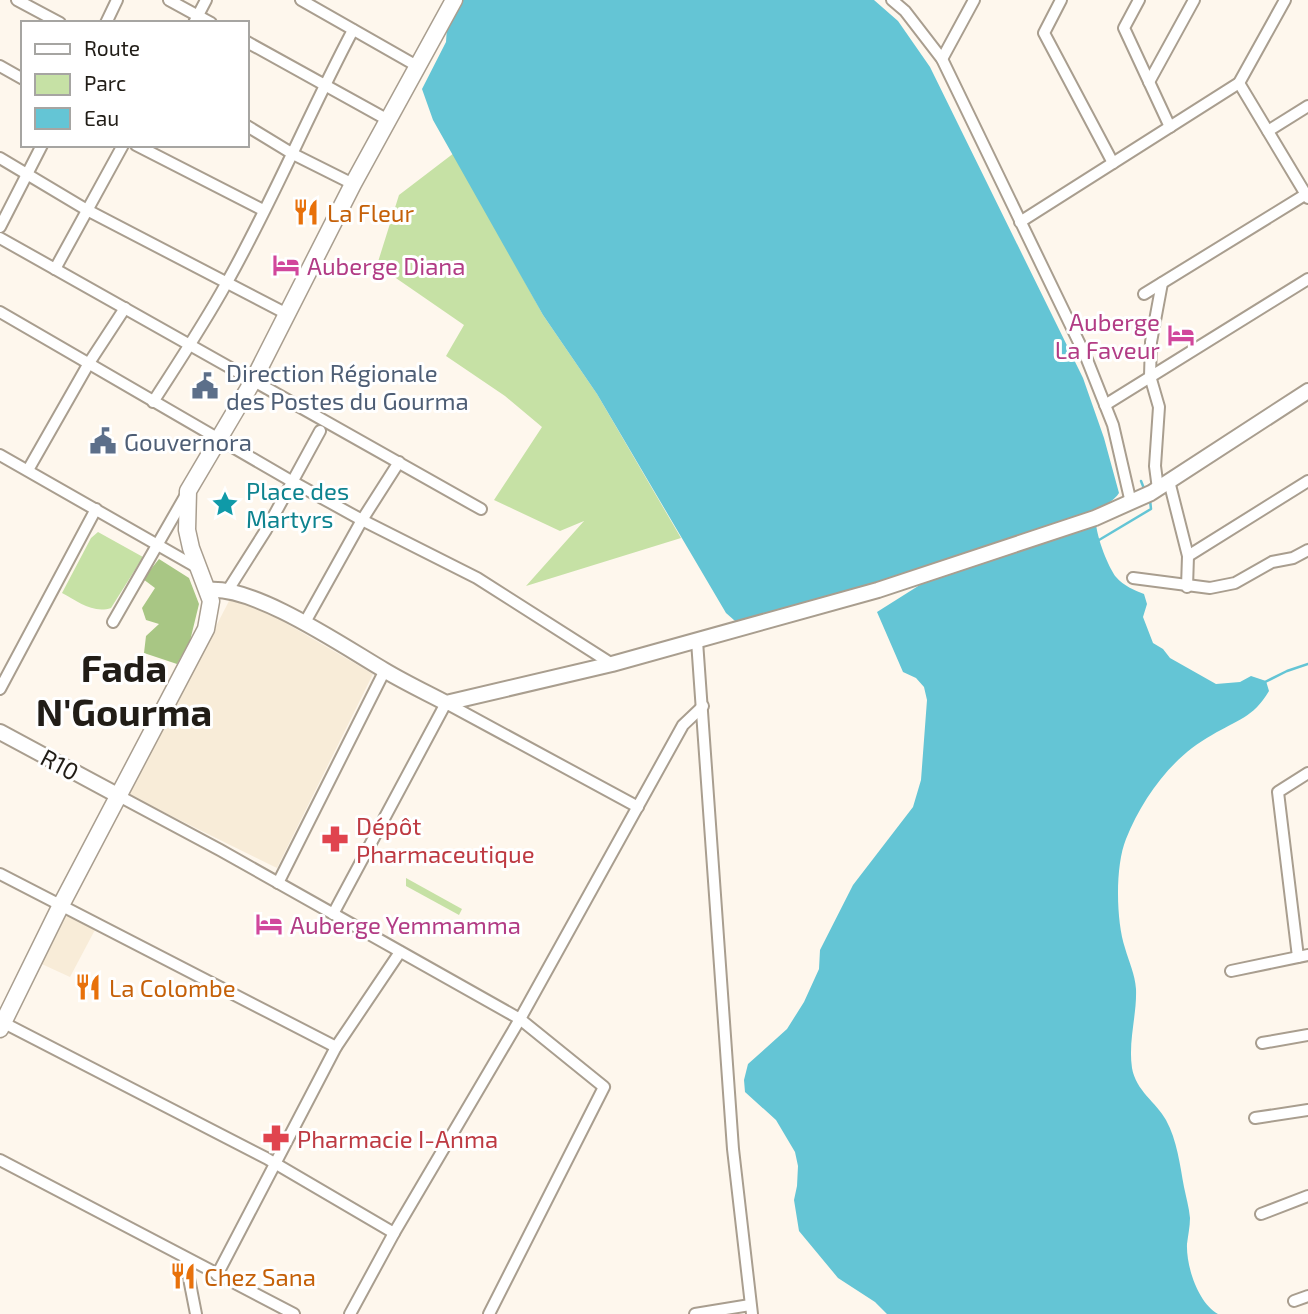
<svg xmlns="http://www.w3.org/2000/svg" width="1308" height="1314" font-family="'Exo 2',sans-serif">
	<rect width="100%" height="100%" fill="#fef7ed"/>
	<g fill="#f8ecd8">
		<polygon points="229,601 248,601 373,674 277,868 129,795"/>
		<polygon points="60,907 97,926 70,977 33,960"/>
	</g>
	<g fill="#c6e1a5">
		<polygon points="454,153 543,315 597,394 681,538 526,586 584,521 560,531 494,500 542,427 505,396 446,356 464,325 377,265 399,195"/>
		<path d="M98 532 143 557 111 608C93 614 77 601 62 593L91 538Z"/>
		<polygon points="406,878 462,909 459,915 406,886"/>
	</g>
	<polygon fill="#a8c684" points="159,559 189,578 199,604 190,641 177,664 144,653 146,636 159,624 146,620 142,608 155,588 143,579"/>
	<path fill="#64c5d5" d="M463 0H874L898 21 930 67 1083 378 1104 438 1119 493C1113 503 1100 505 1097 516 1092 527 1108 567 1116 577 1124 586 1134 590 1144 594L1147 604 1143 617 1153 643 1163 649 1170 658 1216 684 1240 682 1251 676 1266 681 1269 691C1253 718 1237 720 1212 735 1172 757 1143 797 1126 839 1115 866 1116 921 1125 948 1129 962 1135 974 1136 989 1137 1015 1128 1041 1132 1068 1136 1091 1156 1102 1166 1120 1177 1140 1180 1165 1184 1187 1186 1197 1189 1207 1190 1218 1190 1227 1188 1235 1187 1244 1186 1266 1198 1303 1218 1314H887L875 1302 838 1278 799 1231 794 1200 797 1186 798 1166 795 1152 776 1120 745 1092 744 1080 748 1064 787 1029 804 1002 819 969 820 950 853 885 913 807 921 780 927 700 924 687 916 678 903 672 877 612 942 571 743 628 726 613 597 394 543 315 433 120 422 89 446 42 447 27Z"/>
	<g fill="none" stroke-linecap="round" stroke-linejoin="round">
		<g stroke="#64c5d5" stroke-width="2.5">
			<polyline points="1141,481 1145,491"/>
			<polyline points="1099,540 1151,509 1150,500"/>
			<polyline points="1263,683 1287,671 1308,664"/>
		</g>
		<g stroke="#a99e8f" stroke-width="14">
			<g id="minor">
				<polyline points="17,0 60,23"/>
				<polyline points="169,0 211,23"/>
				<polyline points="301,0 417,66"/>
				<polyline points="892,0 905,11 942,59 1086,357 1113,425 1131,503"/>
				<polyline points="1061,0 1044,33 1113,163"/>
				<polyline points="1139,0 1124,28 1170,127"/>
				<polyline points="106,23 117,0"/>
				<polyline points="194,23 206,0"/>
				<polyline points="247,42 388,120"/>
				<polyline points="942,59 974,0"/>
				<polyline points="0,66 23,79"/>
				<polyline points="1149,82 1194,0"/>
				<polyline points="1239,83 1308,198"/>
				<polyline points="247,126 293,154 353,184"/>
				<polyline points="1268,131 1308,106"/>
				<polyline points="136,145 263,210"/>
				<polyline points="0,158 87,210 287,314"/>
				<polyline points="1020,222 1239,83 1285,0"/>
				<polyline points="0,227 42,145"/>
				<polyline points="0,238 481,509"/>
				<polyline points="55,269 123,145"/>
				<polyline points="1144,294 1308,193"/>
				<polyline points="0,312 293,482 362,520 477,578 612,664"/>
				<path d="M153 402C178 363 204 324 226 284 273 201 309 113 353 30"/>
				<polyline points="1105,405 1308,279"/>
				<polyline points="0,455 198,568"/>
				<polyline points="28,470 89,363 125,308"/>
				<polyline points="1169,481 1188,556 1187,587"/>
				<polyline points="1158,489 1155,466 1159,407 1150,376 1151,342 1162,283"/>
				<polyline points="1188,556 1308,481"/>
				<polyline points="1133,578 1210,588 1235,583 1272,562 1293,558 1308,550"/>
				<polyline points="228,590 266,530 320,431"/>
				<polyline points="113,622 187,493"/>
				<polyline points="304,624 362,520 399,462"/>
				<polyline points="697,641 733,1149 752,1314"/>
				<polyline points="0,689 96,509"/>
				<polyline points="119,796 220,850 520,1019 604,1087 489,1314"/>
				<polyline points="0,874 336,1047"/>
				<polyline points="278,883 385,670"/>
				<polyline points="333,914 446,703 638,807"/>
				<polyline points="1298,957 1278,792 1308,773"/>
				<polyline points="1231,971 1308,955"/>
				<polyline points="0,1021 266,1158 394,1233"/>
				<polyline points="1262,1043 1308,1035"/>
				<polyline points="1255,1118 1308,1110"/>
				<polyline points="0,1160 294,1314"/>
				<polyline points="1261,1214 1308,1196"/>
				<polyline points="185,1258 196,1314"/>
				<polyline points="217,1275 336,1047 400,952"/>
				<polyline points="1294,1301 1308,1296"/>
				<polyline points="350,1314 394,1233 520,1019 683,725 703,706"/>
				<polyline points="695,1314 750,1305"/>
			</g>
		</g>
		<g stroke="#a99e8f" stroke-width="18">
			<g id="major">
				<path d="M209 590C255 586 343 646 384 670 404 682 425 692 446 703L612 664 878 590 1095 518 1151 493 1308 391"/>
				<polyline points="0,732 119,796"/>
			</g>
		</g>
		<g stroke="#a99e8f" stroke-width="19">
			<polyline id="highway" points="0,1029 60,907 206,629 211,601 191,548 187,530 188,491 253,381 353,184 454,0"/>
		</g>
		<use href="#minor" stroke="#fff" stroke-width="10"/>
		<use href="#major" stroke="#fff" stroke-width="14"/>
		<use href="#highway" stroke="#fff" stroke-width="16"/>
	</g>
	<defs>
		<g id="restaurant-bare" transform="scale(2.1)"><path d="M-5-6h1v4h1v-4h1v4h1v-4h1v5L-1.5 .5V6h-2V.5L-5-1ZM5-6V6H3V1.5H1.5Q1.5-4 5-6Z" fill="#e8710a" stroke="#fff" stroke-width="2.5" paint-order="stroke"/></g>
		<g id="hotel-bare" transform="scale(2.1)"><path d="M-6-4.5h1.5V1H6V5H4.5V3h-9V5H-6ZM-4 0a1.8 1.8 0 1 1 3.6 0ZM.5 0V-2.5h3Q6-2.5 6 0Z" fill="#d1479c" stroke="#fff" stroke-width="2.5" paint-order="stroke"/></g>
		<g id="civic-bare" transform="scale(2.1)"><path d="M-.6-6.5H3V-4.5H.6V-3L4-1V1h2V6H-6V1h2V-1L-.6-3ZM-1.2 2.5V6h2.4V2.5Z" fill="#5c6f8a" stroke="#fff" stroke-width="2.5" paint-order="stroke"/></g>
		<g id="sight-bare" transform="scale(2.1)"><path d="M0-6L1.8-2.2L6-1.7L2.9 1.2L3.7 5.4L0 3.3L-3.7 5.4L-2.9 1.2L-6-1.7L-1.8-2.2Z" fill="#0f9aa8" stroke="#fff" stroke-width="2.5" paint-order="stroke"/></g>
		<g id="pharmacy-bare" transform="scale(2.1)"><path d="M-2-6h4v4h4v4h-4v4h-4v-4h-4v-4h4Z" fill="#e0444e" stroke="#fff" stroke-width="2.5" paint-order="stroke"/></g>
	</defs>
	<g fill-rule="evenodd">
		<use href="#restaurant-bare" x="306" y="212"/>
		<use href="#hotel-bare" x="286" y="265"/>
		<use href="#hotel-bare" x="1181" y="335"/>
		<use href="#civic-bare" x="205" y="386"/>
		<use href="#civic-bare" x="103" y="441"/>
		<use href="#sight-bare" x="225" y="504"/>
		<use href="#pharmacy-bare" x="335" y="839"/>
		<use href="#hotel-bare" x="269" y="924"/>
		<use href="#restaurant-bare" x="88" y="987"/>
		<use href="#pharmacy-bare" x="276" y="1138"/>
		<use href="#restaurant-bare" x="183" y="1276"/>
	</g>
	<g text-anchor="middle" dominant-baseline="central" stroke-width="6" stroke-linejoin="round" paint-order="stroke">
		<g font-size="24" fill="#c56008" stroke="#fff" text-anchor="start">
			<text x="327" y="212">La Fleur</text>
			<text x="109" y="987">La Colombe</text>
			<text x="204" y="1276">Chez Sana</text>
		</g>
		<g font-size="24" fill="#b23c85" stroke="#fff" text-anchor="start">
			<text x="307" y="265">Auberge Diana</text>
			<text x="1160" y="321" text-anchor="end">Auberge<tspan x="1160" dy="28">La Faveur</tspan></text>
			<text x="290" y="924">Auberge Yemmamma</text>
		</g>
		<g font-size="24" fill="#4e5e75" stroke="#fff" text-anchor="start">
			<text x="226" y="372">Direction Régionale<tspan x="226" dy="28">des Postes du Gourma</tspan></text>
			<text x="124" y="441">Gouvernora</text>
		</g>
		<g font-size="24" fill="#0d838f" stroke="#fff" text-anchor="start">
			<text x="246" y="490">Place des<tspan x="246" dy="28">Martyrs</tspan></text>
		</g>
		<g font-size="24" fill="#211d17" stroke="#fff">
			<text transform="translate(60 764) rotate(28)">R10</text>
		</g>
		<g font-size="24" fill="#be3a42" stroke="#fff" text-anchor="start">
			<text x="356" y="825">Dépôt<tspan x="356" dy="28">Pharmaceutique</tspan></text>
			<text x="297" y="1138">Pharmacie I-Anma</text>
		</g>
		<g font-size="38" font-weight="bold" fill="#211d17" stroke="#fff">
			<text x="124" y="667">Fada<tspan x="124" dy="44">N'Gourma</tspan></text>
		</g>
	</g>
	<rect x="21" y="21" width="228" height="126" fill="#ffffff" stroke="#a6a5a2" stroke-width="2"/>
	<rect x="35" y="44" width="35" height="10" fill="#ffffff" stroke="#a6a5a2" stroke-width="2"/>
	<text x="84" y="56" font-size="21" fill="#211d17">Route</text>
	<rect x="35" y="74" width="35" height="21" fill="#c6e1a5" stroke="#a6a5a2" stroke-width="2"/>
	<text x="84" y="91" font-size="21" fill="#211d17">Parc</text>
	<rect x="35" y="108" width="35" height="21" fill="#64c5d5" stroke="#a6a5a2" stroke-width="2"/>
	<text x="84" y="126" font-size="21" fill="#211d17">Eau</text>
</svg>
